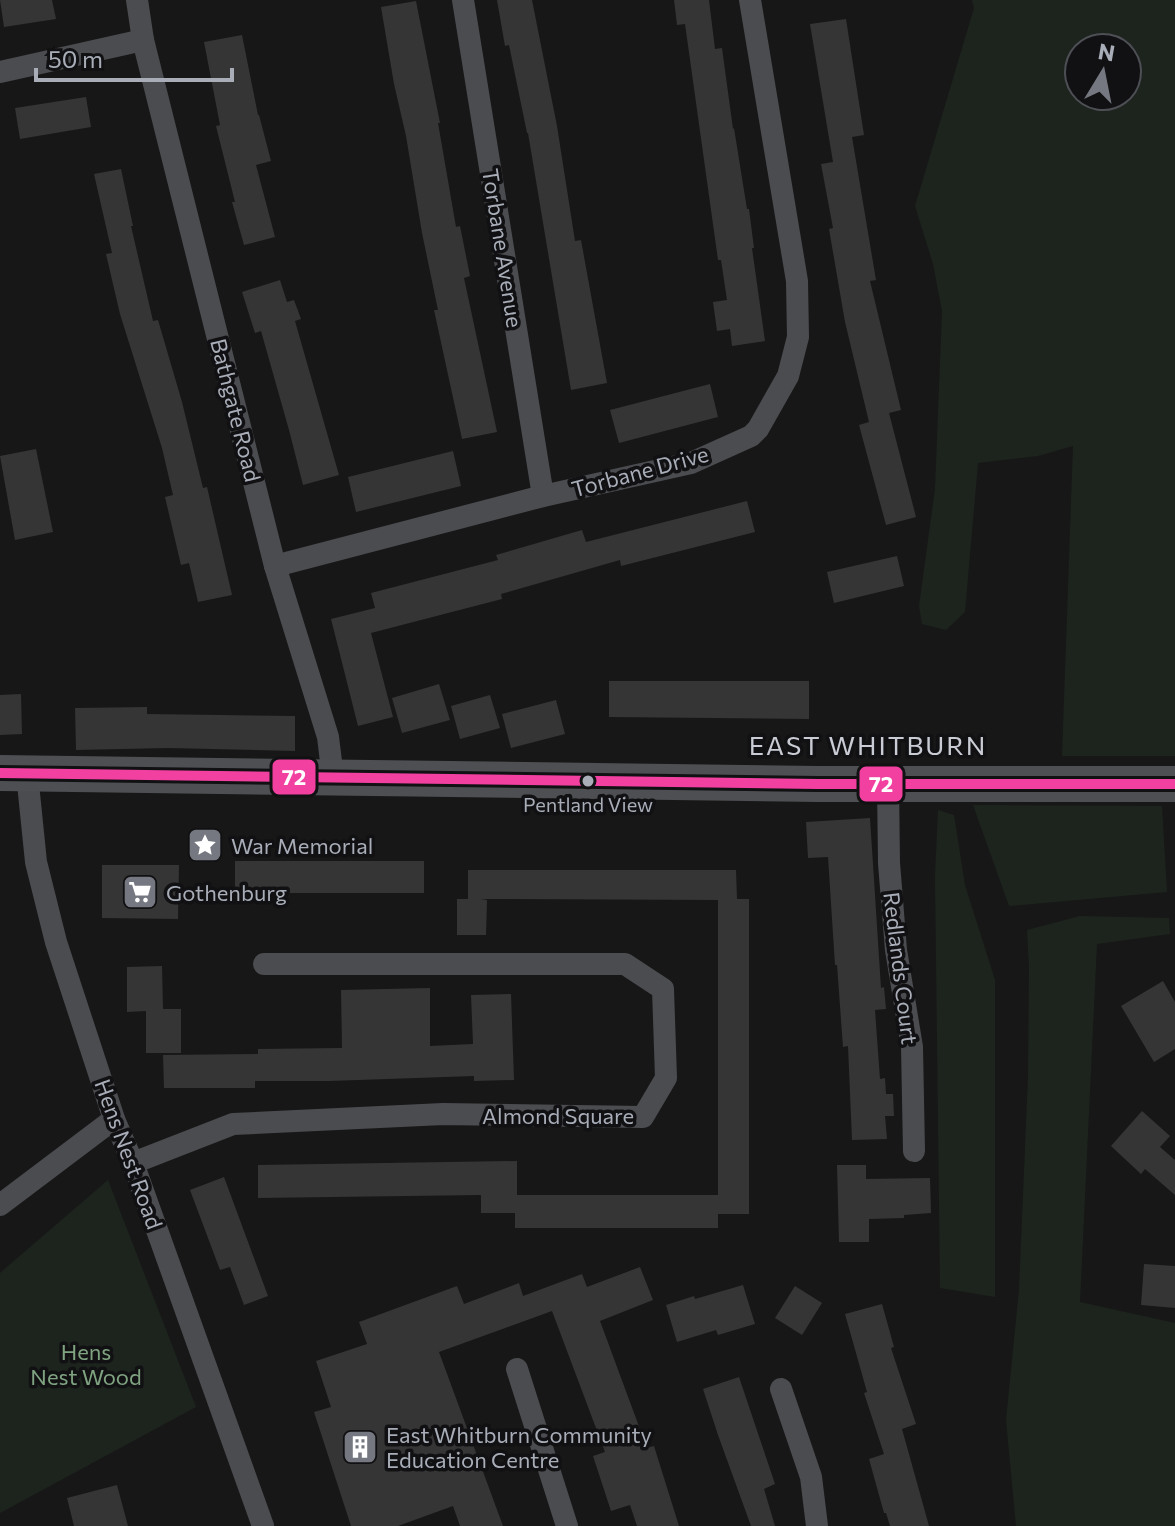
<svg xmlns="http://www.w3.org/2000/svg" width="1175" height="1526" font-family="Commissioner,sans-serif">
	<rect width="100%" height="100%" fill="#171717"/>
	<g fill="#1d241e" fill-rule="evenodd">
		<path d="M972 0H1175V756H1062L1073 446 1038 456 978 463 965 612 946 630 922 624 919 606 935 489 942 311 933 264 915 206 974 8ZM1079 48H1127V96H1079Z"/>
		<polygon points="973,805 1162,806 1167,892 1009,906"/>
		<polygon points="938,810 954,815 965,885 995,980 995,1297 940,1288 935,876"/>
		<polygon points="1080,916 1169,918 1170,934 1097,944 1080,1302 1175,1323 1175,1526 1016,1526 1006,1420 1019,1290 1028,1077 1029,966 1027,930"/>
		<polygon points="108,1180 196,1407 0,1513 0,1273"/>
	</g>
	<g fill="#353536">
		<polygon points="0,0 52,0 56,19 4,27"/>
		<polygon points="497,0 532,0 557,126 575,241 581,240 607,383 571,390 528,133 527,133 509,45 505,46"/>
		<polygon points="674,0 709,0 715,49 722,48 733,129 734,128 747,209 749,209 754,248 752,248 765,341 732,346 730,329 717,331 713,302 727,300 721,260 718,260 685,24 677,25"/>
		<polygon points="416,1 440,123 438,123 456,227 460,226 470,276 464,278 497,432 462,439 434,310 438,310 422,233 406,136 394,84 381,7"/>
		<polygon points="846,19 864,135 852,137 876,280 870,281 901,410 889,413 916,517 886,525 859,425 869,422 845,322 829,229 833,228 821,164 833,162 810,24"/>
		<polygon points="242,35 258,115 259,115 271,161 256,165 275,237 244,245 232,202 235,202 216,126 220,125 204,42"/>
		<polygon points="86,97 91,127 20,139 15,108"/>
		<polygon points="121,169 133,226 131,226 153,321 158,320 182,402 203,488 207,487 232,595 198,602 189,563 181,565 165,497 173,495 162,448 120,314 106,254 112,253 94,174"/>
		<polygon points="280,280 287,302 294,300 301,319 295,321 339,475 303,485 289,430 261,331 255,333 242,292"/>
		<polygon points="710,384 718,417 619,443 610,410"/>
		<polygon points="36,449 53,532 15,540 0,456"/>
		<polygon points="453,451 461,486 356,512 348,477"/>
		<polygon points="747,501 755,532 621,566 620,560 501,594 502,599 371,633 393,717 358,726 331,619 375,608 371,593 498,560 496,555 582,530 586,542"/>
		<polygon points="897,556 904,586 834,603 827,572"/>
		<polygon points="609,681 809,681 809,719 609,717"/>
		<polygon points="439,684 450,720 402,733 392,698"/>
		<polygon points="21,694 22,734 0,735 0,695"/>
		<polygon points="490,695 500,728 460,739 451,706"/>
		<polygon points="556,700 565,734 511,748 502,714"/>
		<polygon points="147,707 147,714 295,716 295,751 168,748 76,750 75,708"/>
		<polygon points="870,818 881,988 884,987 886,1009 875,1010 880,1079 885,1078 886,1094 893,1094 894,1116 885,1116 887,1139 852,1140 848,1046 843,1047 837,965 835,965 828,857 808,858 806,822"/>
		<rect x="235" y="861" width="189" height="32"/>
		<polygon points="102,865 179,865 178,919 102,918"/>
		<polygon points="468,870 736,870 737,899 749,899 749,1214 718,1214 718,900 481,899 487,900 486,935 457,935 457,899 468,899"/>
		<polygon points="162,966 163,1009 181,1009 181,1053 146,1053 146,1011 127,1012 127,967"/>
		<polygon points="1163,981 1175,1002 1175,1049 1154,1062 1121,1006"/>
		<polygon points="430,988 430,1046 473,1044 471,995 511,994 514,1080 474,1081 474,1076 329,1081 255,1081 255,1088 164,1088 163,1055 258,1054 258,1049 342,1048 341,990"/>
		<polygon points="1142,1111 1170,1136 1160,1147 1175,1160 1175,1195 1145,1169 1141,1174 1111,1146"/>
		<polygon points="517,1161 517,1195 718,1195 718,1228 515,1228 515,1213 481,1213 481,1195 258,1198 258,1165"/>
		<polygon points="837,1165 866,1165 866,1179 930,1178 931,1213 904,1215 904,1218 869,1219 869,1242 839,1242"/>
		<polygon points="224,1177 268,1296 244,1305 230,1267 220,1270 190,1190"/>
		<polygon points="1144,1264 1175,1266 1175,1308 1141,1305"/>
		<polygon points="640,1267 653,1300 600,1321 647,1448 654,1446 679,1526 637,1526 630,1505 611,1511 593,1456 605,1452 552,1311 439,1352 503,1526 460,1526 453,1506 398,1526 351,1526 314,1412 331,1407 316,1361 367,1344 359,1322 457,1286 464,1304 519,1283 523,1296 582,1274 587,1287"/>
		<polygon points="743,1285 755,1324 718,1335 716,1330 677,1342 666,1305 694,1296 695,1299"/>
		<polygon points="795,1286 822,1303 802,1335 775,1318"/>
		<polygon points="882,1304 894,1347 891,1348 916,1424 902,1429 929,1526 890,1526 886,1513 884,1513 869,1459 884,1454 864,1393 867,1392 845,1314"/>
		<polygon points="739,1377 775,1484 764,1489 775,1526 751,1526 718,1435 703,1389"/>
		<polygon points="117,1485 128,1526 74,1526 67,1498"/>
	</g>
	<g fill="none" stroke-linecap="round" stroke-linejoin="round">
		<g stroke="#4b4c50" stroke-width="22">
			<polyline points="137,0 143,40 275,566 328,737 333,778"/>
			<polyline points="463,0 543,496"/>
			<polyline points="0,72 143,40"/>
			<polyline points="275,566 543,496 691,463 751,436 758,429 788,376 798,337 797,281 750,0"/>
			<polyline points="27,774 36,862 56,942 114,1119 133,1163 263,1526"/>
			<polyline points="888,784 889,863 896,950 912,1047 914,1151"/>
			<polyline points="133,1163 233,1124 443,1114 643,1117 666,1078 663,989 625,964 264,964"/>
			<polyline points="0,1205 114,1119"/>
			<polyline points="517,1369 567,1526"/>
			<polyline points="781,1389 811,1477 817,1526"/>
		</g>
		<polyline stroke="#4d4f52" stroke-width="36" points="0,773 818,784 1175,784"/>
		<g stroke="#111113" stroke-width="16">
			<polyline id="bus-1" points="0,773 818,784 1175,784"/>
		</g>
		<use href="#bus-1" stroke="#f240a1" stroke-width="10"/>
	</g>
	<defs>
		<g id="sight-square" transform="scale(1.8)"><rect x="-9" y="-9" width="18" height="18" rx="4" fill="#757880" stroke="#111113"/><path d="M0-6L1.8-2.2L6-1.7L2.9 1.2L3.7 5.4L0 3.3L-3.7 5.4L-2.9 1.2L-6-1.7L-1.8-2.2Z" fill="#fff"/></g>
		<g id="supermarket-square" transform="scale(1.8)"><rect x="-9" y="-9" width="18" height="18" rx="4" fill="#757880" stroke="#111113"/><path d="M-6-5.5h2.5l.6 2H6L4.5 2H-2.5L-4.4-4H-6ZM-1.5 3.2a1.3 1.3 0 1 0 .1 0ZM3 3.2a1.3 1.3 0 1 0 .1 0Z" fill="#fff"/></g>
		<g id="building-square" transform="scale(1.8)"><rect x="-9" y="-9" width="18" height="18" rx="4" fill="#757880" stroke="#111113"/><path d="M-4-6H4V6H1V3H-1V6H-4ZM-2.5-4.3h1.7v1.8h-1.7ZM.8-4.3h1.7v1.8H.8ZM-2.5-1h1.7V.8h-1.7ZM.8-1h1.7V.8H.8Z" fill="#fff"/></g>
	</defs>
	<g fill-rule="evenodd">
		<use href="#sight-square" x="205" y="845"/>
		<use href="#supermarket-square" x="140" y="892"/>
		<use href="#building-square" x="360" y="1447"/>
	</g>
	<circle fill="#a8adb8" stroke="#111113" stroke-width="3" cx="588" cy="781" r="7"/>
	<g text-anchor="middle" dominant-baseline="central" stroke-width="7" stroke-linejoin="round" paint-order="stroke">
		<g font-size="20" fill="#a8adb8" stroke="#111113">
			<text x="588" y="804">Pentland View</text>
		</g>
		<g font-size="22" fill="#a8adb8" stroke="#111113">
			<text transform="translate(503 248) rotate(81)">Torbane Avenue</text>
			<text transform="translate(236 410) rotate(76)">Bathgate Road</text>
			<text transform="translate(640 471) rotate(-15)">Torbane Drive</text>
			<text transform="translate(901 968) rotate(83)">Redlands Court</text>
			<text x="558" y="1115">Almond Square</text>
			<text transform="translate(129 1154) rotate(70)">Hens Nest Road</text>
		</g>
		<g font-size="22" fill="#a8adb8" stroke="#111113" text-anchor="start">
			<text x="231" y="845">War Memorial</text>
			<text x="166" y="892">Gothenburg</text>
			<text x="386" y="1434">East Whitburn Community<tspan x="386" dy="25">Education Centre</tspan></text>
		</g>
		<g font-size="22" fill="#7fa381" stroke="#111113">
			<text x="86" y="1351">Hens<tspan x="86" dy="25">Nest Wood</tspan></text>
		</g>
		<g font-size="26" letter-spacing="2" fill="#c9ccd4" stroke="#111113">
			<text x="868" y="744">EAST WHITBURN</text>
		</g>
	</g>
	<g stroke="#111113" stroke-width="3">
		<rect x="271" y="758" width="46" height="38" rx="8" fill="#f240a1"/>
		<rect x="858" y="765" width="46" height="38" rx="8" fill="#f240a1"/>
	</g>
	<g font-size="22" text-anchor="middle" font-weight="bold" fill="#fff">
		<text x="294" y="785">72</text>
		<text x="881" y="792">72</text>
	</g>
	<g transform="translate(1103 72) rotate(10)"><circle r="38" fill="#111113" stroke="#4d4f55" stroke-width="2"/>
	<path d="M0-6L14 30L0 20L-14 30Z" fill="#757880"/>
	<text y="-12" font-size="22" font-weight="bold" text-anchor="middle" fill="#a8adb8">N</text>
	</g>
	<path d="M36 68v12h196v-12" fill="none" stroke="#a8adb8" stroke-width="4"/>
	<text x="48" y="68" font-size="24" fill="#a8adb8" stroke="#111113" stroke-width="6" paint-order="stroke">50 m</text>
</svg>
